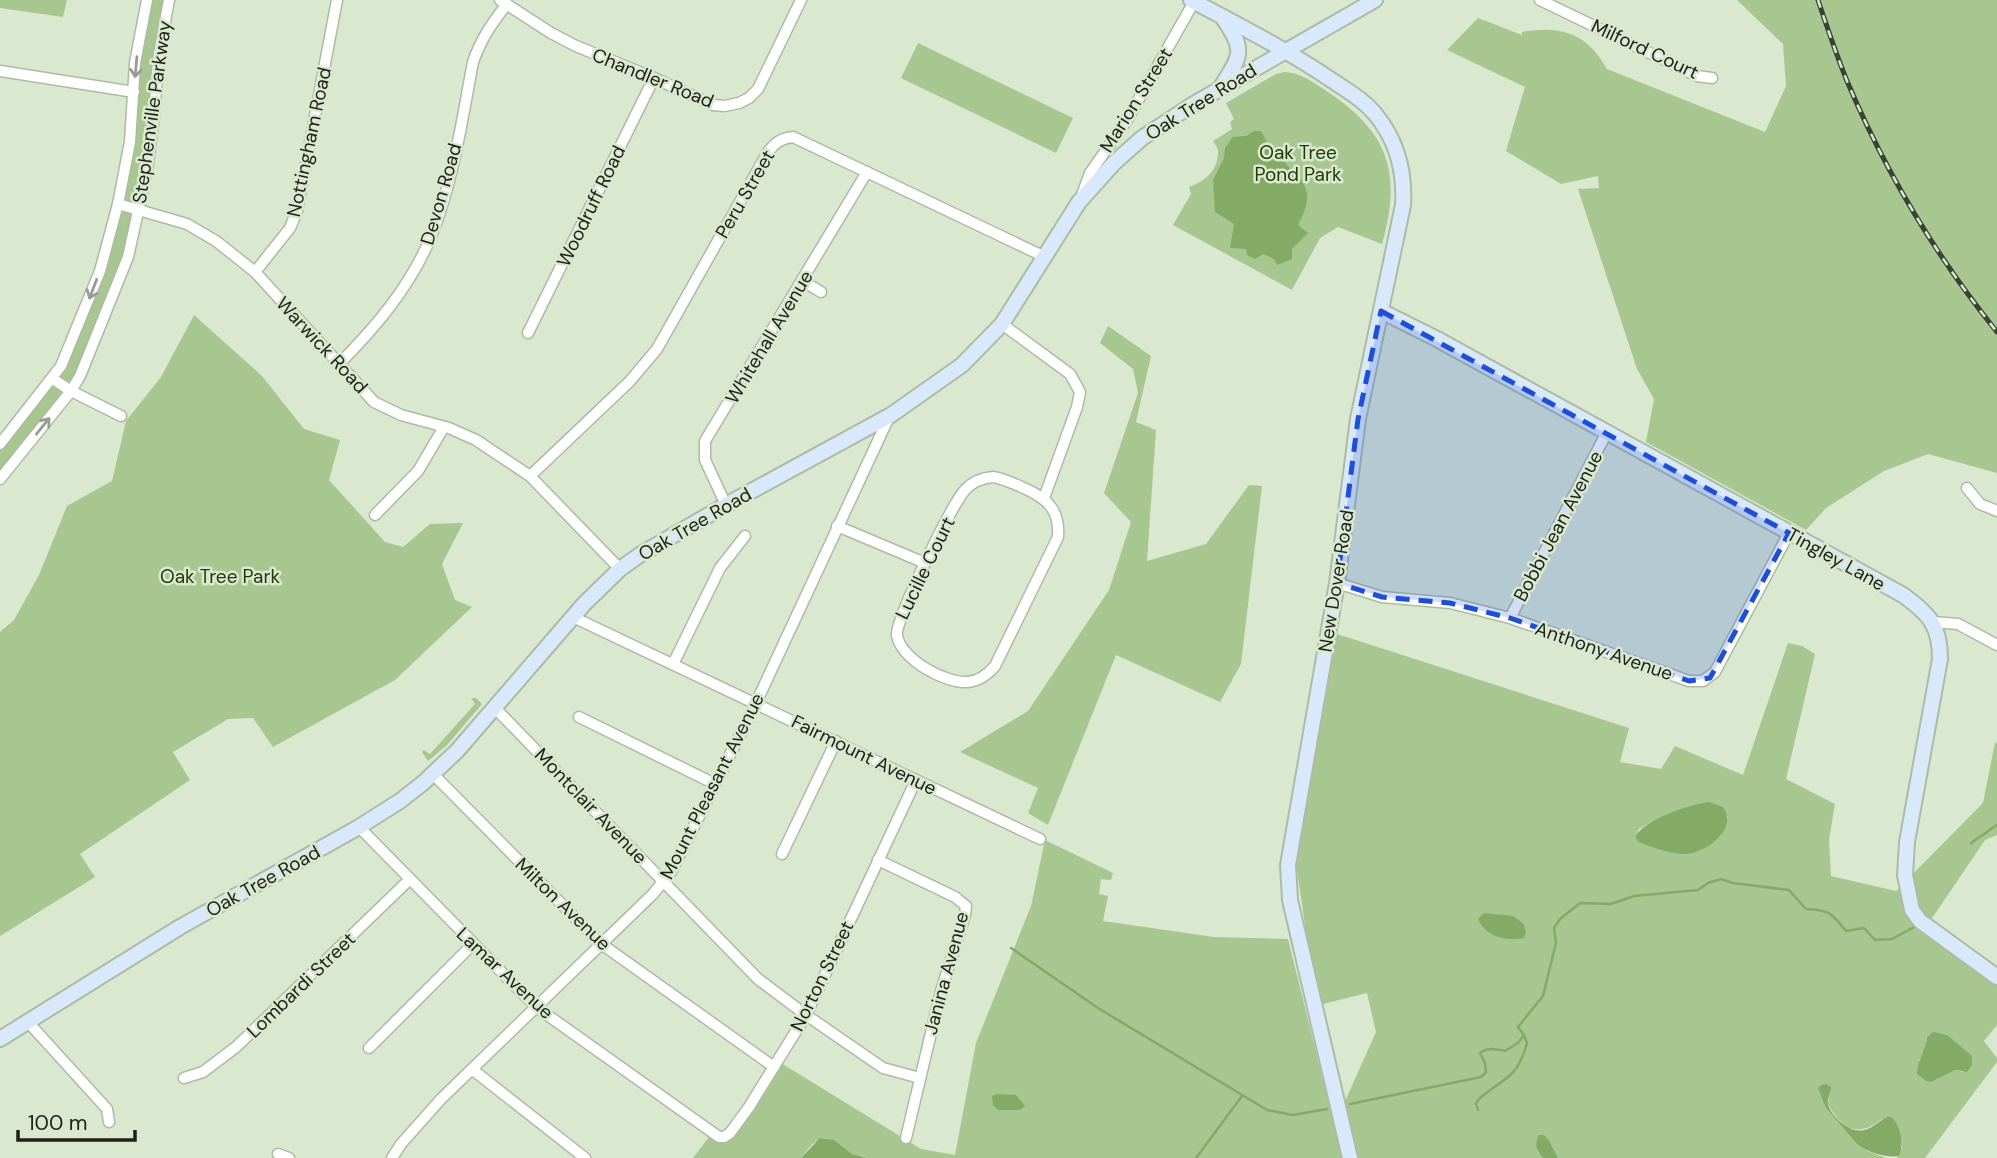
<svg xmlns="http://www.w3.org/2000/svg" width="1997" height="1158" font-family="'DM Sans',sans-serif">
	<rect width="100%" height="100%" fill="#dae8d0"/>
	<g fill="#a7c690" fill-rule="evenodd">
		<polygon points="0,0 67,0 63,17 0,8"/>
		<polygon points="147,0 169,0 154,117 128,257 80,376 0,479 0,444 68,352 118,204"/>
		<path d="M1737 0H1997V473L1928 454 1884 471 1826 508 1806 530 1646 442 1654 399 1637 369 1578 189 1599 188 1598 176 1561 184 1506 151 1525 87 1447 50 1478 18 1522 35V32C1561 25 1587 33 1607 69L1765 132 1786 86 1783 44Z"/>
		<polygon points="918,43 1073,118 1056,153 901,78"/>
		<path d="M1285 72C1302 73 1314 83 1328 92 1389 133 1402 173 1382 244L1338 227 1320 238 1292 290 1173 225 1191 194 1189 187C1207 181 1219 169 1218 149L1213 141 1232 129 1230 122 1234 119 1226 103 1276 74Z"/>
		<polygon points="194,315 262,376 304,429 340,440 329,480 385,542 403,547 430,524 463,523 442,564 455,600 472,607 395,680 273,747 253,718 228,719 173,752 190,780 80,854 95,877 0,936 0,632 14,620 39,575 67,506 112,481 126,421 161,377"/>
		<polygon points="1108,326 1151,356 1136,422 1156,430 1147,561 1206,544 1249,485 1262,486 1241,664 1220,702 1116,655 1048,825 1028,813 1038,788 960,752 1028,711 1109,590 1131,522 1104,493 1138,393 1133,369 1100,343"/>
		<path d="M1334 633 1629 728 1620 762 1661 769 1675 746 1743 775 1788 643 1802 646 1815 654 1786 779 1835 804 1829 840 1831 876 1896 891 1983 803 1995 742 1997 744V835L1985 840 1924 930 1997 985V1025L1984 1041 1997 1058V1062L1925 1158H1897L1902 1147 1901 1143 1882 1119C1858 1138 1842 1130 1828 1104L1831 1087 1826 1108 1856 1143 1867 1151 1886 1158H1558L1549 1140 1537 1151 1543 1158H868C863 1155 857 1156 852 1154 847 1152 841 1147 838 1144 821 1130 811 1145 801 1158H693L712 1133 721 1140 776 1060 921 1149 955 1155 976 1043 1031 906 1045 840 1113 873 1111 880 1101 879 1099 894 1108 896 1103 921 1214 937 1288 939 1328 1100 1346 1099 1376 1032 1367 993 1323 1004 1307 939 1296 863ZM1664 816H1728L1724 830 1683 854 1638 842 1635 837 1639 829ZM1927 1037 1964 1072 1956 1070 1931 1082 1919 1060 1925 1050Z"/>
		<polygon points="471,698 476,698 482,704 447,745 428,761 422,752 424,750 430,754 475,704"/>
	</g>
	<g fill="#83ab65">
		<path d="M1254 131H1261L1269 146 1275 149C1296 182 1321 182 1298 225L1308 233 1292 249V259L1277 265 1274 259 1263 254 1255 259 1247 255 1246 249 1230 248 1234 224 1215 212 1213 180 1224 158 1225 148 1233 137 1246 136Z"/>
		<path d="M1709 802 1723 807C1740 830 1702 856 1681 854 1666 852 1651 847 1638 842L1635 837C1643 820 1691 804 1709 802Z"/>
		<path d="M1484 913 1513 916 1523 923 1526 931 1524 938C1507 942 1485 936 1478 919Z"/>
		<path d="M1933 1032 1947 1035 1972 1056V1065L1967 1072 1956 1070 1931 1082 1926 1081 1917 1074C1917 1060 1926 1050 1927 1037Z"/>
		<path d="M1826 1084 1831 1087C1831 1092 1827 1099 1828 1104 1831 1117 1851 1134 1864 1130 1874 1128 1880 1119 1890 1116 1901 1125 1904 1144 1899 1156 1887 1158 1865 1152 1856 1143L1826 1108 1818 1088 1821 1085Z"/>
		<polygon points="997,1094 1016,1095 1025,1106 1020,1110 998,1110 993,1105 992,1096"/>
		<path d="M1539 1135H1544L1549 1140 1558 1158H1543C1536 1150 1534 1145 1539 1135Z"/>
		<polygon points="820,1138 834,1140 852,1154 868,1158 801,1158"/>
	</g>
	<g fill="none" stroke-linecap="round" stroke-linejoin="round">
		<g stroke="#83ab65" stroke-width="2.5">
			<polyline points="1971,843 1997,825"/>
			<polyline points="1011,948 1098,1008 1267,1110 1293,1115 1327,1109"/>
			<path d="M1350 1104 1481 1077 1486 1072 1485 1063 1480 1053C1488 1047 1496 1049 1505 1051L1518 1043 1524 1035 1518 1027 1543 996 1556 943 1554 928 1560 919 1580 903 1611 904 1634 896 1698 890 1708 883 1721 879 1733 883 1789 890 1806 909C1829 910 1832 913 1846 931L1864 928 1875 940 1892 939 1916 926"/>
			<path d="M1478 1110 1476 1103 1480 1098C1505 1077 1517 1079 1527 1043L1524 1035"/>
			<polyline points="1196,1158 1242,1096"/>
		</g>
		<g stroke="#adbba4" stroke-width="13">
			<g id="street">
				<polyline points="500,0 551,33 576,46 654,78 713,105 724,106 739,103 749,98 758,89 801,0"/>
				<polyline points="1540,0 1697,76 1712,78"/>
				<polyline points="0,71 134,92"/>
				<polyline points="1082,195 1090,173 1127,120 1195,0"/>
				<polyline points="118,204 187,224 216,241 255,272 374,402 401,415 449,428 476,440 530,476 620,569"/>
				<polyline points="255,272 290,228 297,211 337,0"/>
				<polyline points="803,281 821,292"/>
				<polyline points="1002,324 1070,374 1080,392 1077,407 1044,498"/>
				<polyline points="528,333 654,78"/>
				<path d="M338 365C375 328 409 288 430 239 453 184 462 120 473 62 481 39 492 23 507 4"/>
				<polyline points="53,379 71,391 121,416"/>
				<polyline points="0,444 61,366 100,271 118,204 130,142 135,63 147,0"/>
				<path d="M530 476 630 381 657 349 768 152C775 143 781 138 793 137L1045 257"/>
				<path d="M993 477C1005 479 1015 484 1026 489 1048 499 1060 511 1058 537L995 666C988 674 980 681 968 682 946 684 900 659 897 635 895 620 952 504 965 490 972 482 982 478 993 477Z"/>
				<polyline points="0,479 71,391 80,376 128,257 147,170 154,117 158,60 169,0"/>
				<polyline points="1967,488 1980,504 1997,511"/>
				<polyline points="726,505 705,460 705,441 867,172"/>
				<polyline points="375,515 418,471 444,427"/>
				<polyline points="837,526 925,563"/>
				<polyline points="1337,583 1382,597 1450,603 1510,618 1689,681 1703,681 1715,672 1789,533"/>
				<polyline points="573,617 1040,839"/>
				<polyline points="1510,618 1606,434"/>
				<polyline points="1933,622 1958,624 1997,645"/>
				<polyline points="673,664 720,568 745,536"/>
				<polyline points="495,708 758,979 806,1015 883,1068 920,1078"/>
				<polyline points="579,717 715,784"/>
				<polyline points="433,774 600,943 774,1067"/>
				<polyline points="359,827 536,1007 719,1137 724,1137 730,1133 749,1107 806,1015 916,780"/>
				<polyline points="782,854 836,741"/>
				<polyline points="878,860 955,897 966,906 965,915 941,991 906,1138"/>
				<polyline points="28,1022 107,1109 109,1122"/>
				<polyline points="369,1048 473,944"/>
				<polyline points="473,1070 585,1158"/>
				<polyline points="184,1078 203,1072 236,1047 409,880"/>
				<polyline points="278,1154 289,1158"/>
				<polyline points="392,1158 401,1144 441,1099 653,894 671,872 756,703 890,415"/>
			</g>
		</g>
		<g stroke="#adbba4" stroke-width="18">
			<g id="secondary">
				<path d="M1191 0C1238 25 1285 49 1330 79 1346 90 1364 100 1376 115 1397 141 1405 172 1403 205L1358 419 1337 583 1288 865 1290 900 1350 1158"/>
				<path d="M1221 87C1241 55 1246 51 1223 18"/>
				<path d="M1381 311 1437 339 1903 595C1929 614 1940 625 1940 659L1907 842 1905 875 1912 910 1920 921 1997 977"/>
				<polyline points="0,1039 180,927 359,827 400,801 423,783 457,751 584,604 620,569 641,554 726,505 891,415 962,365 1002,324 1079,202 1114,163 1142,138 1192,105 1375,0"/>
			</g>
		</g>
		<use href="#street" stroke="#fff" stroke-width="10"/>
		<use href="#secondary" stroke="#dae8fb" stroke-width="14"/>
		<g stroke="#3a4135" stroke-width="5">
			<path id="rail" d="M1818 0C1827 27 1836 54 1847 81 1885 171 1936 256 1997 332"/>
		</g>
		<use href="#rail" stroke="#dae8d0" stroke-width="2.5" stroke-dasharray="8" stroke-linecap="butt"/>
	</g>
	<defs><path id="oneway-shaft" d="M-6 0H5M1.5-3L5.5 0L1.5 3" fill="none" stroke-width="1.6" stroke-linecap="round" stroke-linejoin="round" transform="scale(1.75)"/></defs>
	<g stroke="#999b97">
		<use href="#oneway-shaft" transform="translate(136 67) rotate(95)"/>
		<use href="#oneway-shaft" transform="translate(93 289) rotate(111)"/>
		<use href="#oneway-shaft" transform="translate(43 426) rotate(-51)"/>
	</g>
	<path fill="#1d4ed8" fill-opacity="0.2" stroke="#1d4ed8" stroke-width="5" stroke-dasharray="14 9" stroke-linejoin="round" d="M1381 311 1789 533 1710 678 1689 681 1510 618 1450 603 1382 597 1337 583 1358 419Z"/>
	<g text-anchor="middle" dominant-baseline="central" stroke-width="5" stroke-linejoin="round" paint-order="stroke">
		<g font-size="19" fill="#1c2118" stroke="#dae8d0">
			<text transform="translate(1645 49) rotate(25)">Milford Court</text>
			<text transform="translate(653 78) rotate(22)">Chandler Road</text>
			<text transform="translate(1136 100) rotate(-58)">Marion Street</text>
			<text transform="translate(1201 102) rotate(-32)">Oak Tree Road</text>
			<text transform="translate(152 112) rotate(-82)">Stephenville Parkway</text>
			<text transform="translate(309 142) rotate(-78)">Nottingham Road</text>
			<text transform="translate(441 194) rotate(-74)">Devon Road</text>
			<text transform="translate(745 194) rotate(-60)">Peru Street</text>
			<text transform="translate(591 206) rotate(-64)">Woodruff Road</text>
			<text transform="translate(769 337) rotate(-59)">Whitehall Avenue</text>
			<text transform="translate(322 345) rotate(47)">Warwick Road</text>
			<text transform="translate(695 524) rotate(-30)">Oak Tree Road</text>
			<text transform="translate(1558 526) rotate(-62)">Bobbi Jean Avenue</text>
			<text transform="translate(1836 559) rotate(29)">Tingley Lane</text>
			<text transform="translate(925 568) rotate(-64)">Lucille Court</text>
			<text transform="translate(1336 581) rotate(-81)">New Dover Road</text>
			<text transform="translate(1604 651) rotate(19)">Anthony Avenue</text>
			<text transform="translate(864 755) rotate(26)">Fairmount Avenue</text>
			<text transform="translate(712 786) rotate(-63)">Mount Pleasant Avenue</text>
			<text transform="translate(591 806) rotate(46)">Montclair Avenue</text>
			<text transform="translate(263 881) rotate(-29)">Oak Tree Road</text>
			<text transform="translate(563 904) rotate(44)">Milton Avenue</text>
			<text transform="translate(505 973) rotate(43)">Lamar Avenue</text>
			<text transform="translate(946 973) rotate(-75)">Janina Avenue</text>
			<text transform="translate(822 976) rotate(-64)">Norton Street</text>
			<text transform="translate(301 985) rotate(-44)">Lombardi Street</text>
		</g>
		<g font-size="19" fill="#1f3804" stroke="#dae8d0">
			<text x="1298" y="152">Oak Tree<tspan x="1298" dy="22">Pond Park</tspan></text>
			<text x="220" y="576">Oak Tree Park</text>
		</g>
	</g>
	<path d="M18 1130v10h117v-10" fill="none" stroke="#1c2118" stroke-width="3.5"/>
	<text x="28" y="1130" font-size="21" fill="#1c2118" stroke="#dae8d0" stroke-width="5" paint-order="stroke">100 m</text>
</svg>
